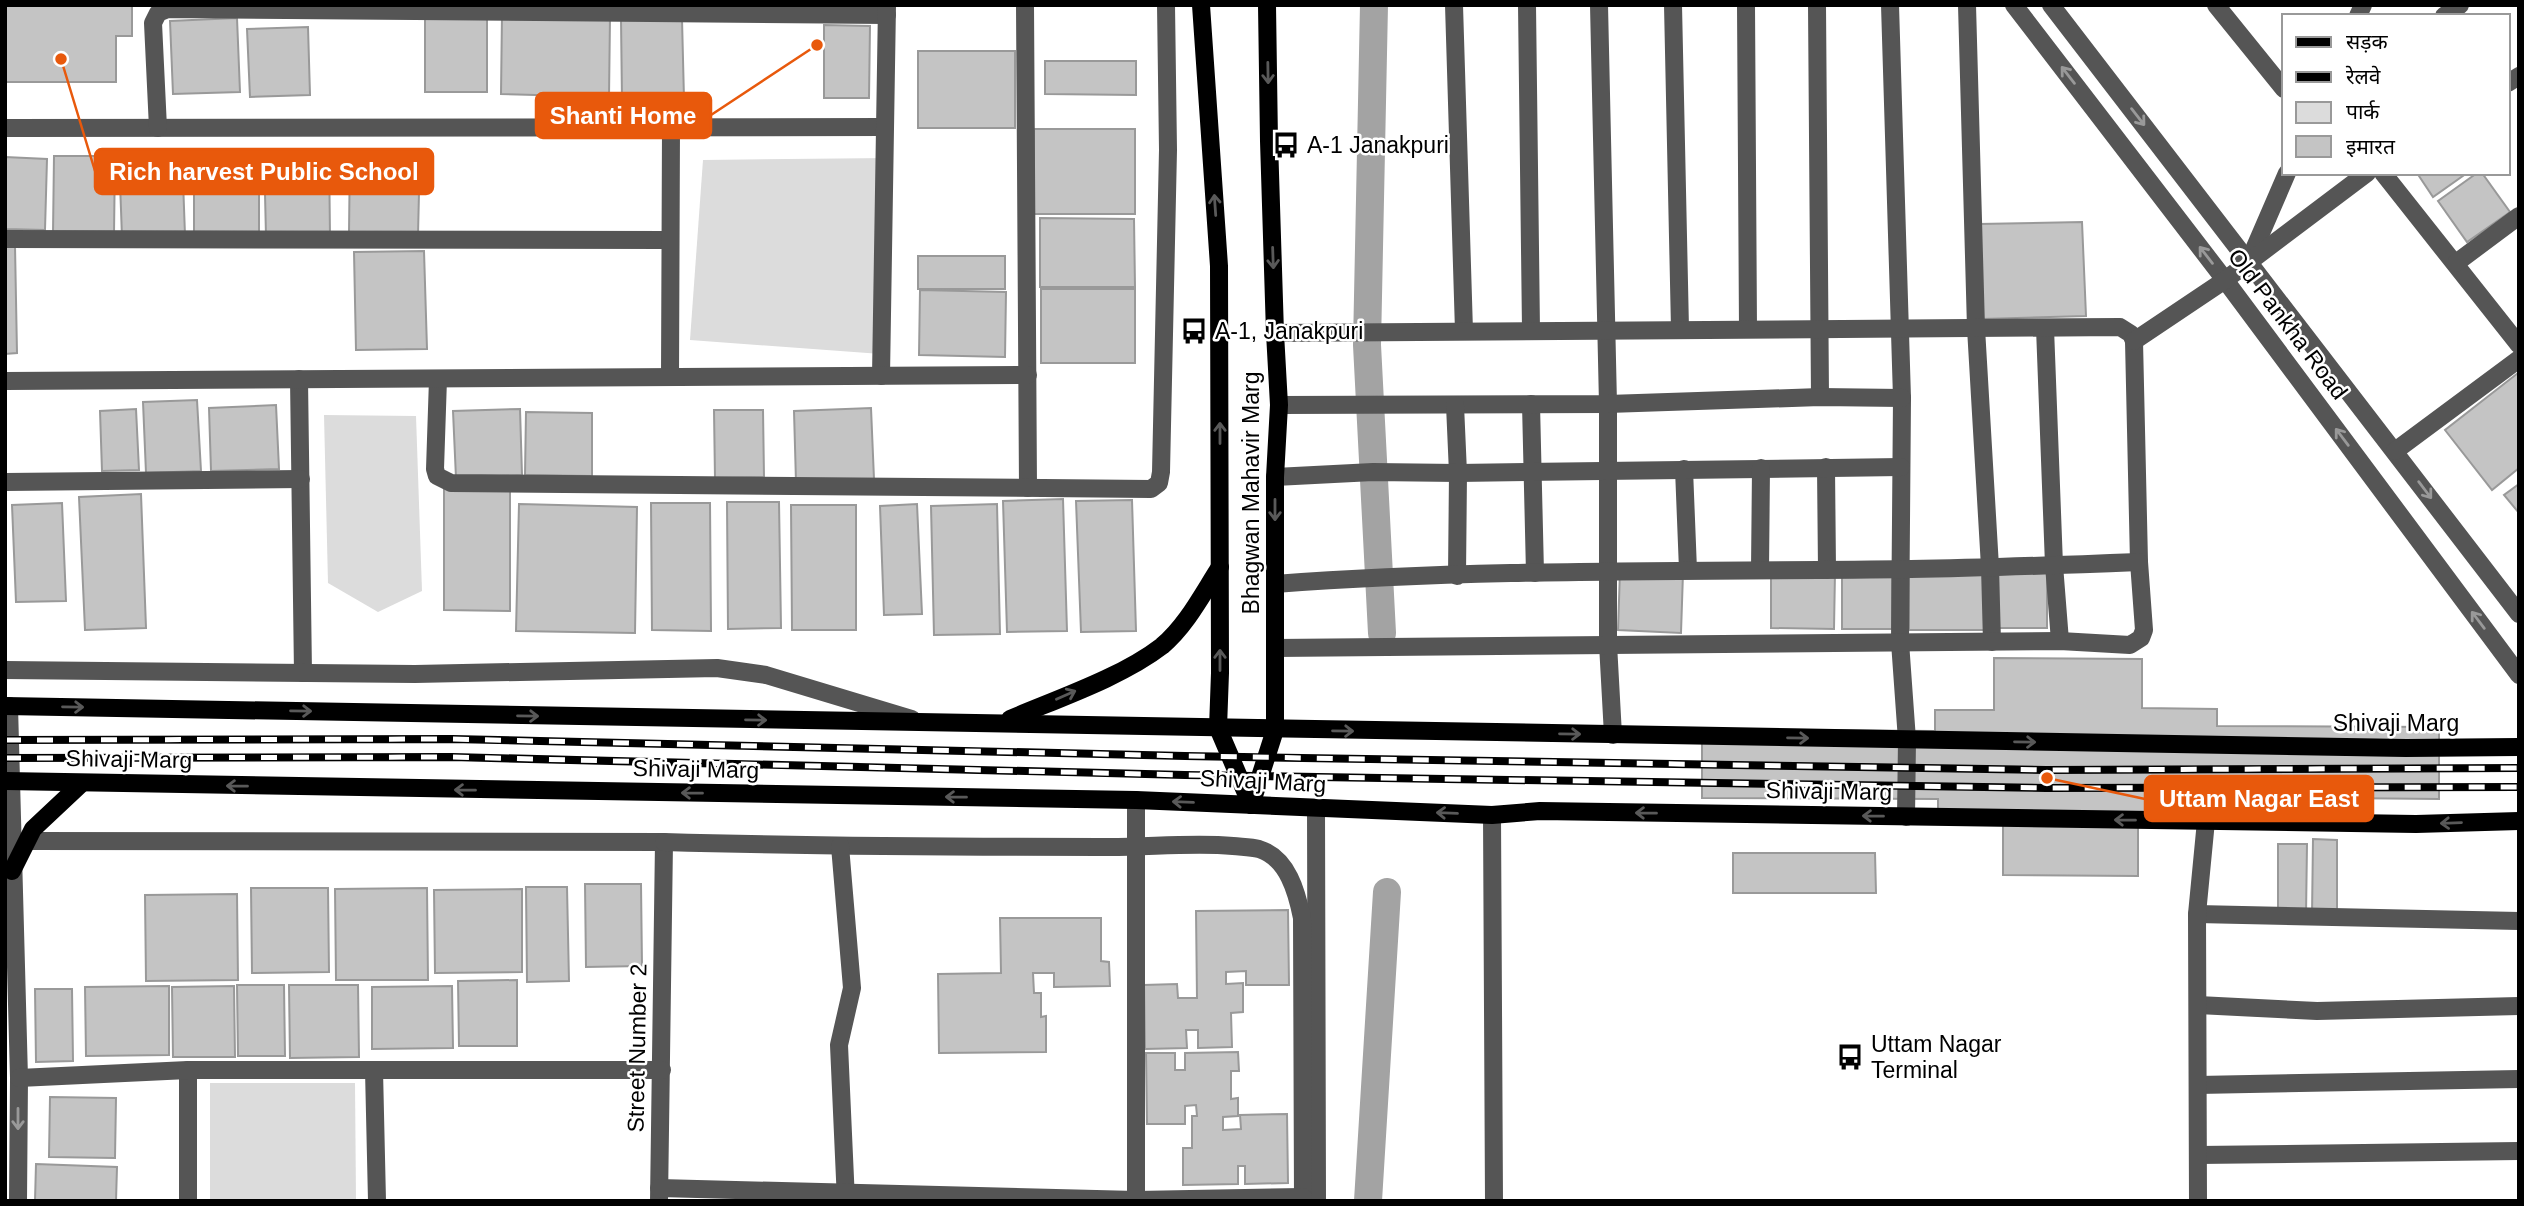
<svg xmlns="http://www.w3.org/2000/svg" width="2524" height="1206" font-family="Helvetica,'Noto Sans Devanagari',sans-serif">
	<rect width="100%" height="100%" fill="#fff"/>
	<g fill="#dcdcdc">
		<polygon points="889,158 881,354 690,340 703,160"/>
		<polygon points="324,415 416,416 422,591 378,612 328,583"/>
		<polygon points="210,1083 355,1083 356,1201 210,1201"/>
	</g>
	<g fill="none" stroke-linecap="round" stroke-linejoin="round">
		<g stroke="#a3a3a3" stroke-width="28">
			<polyline points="1374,5 1367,345 1382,633"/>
			<polyline points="1368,1201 1387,892"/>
		</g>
	</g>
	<g fill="#c4c4c4" stroke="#999" stroke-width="2">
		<polygon points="5,5 132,5 132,36 116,36 116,82 5,82"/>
		<polygon points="502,15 610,17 609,97 501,94"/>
		<polygon points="237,18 240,92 173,94 170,21"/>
		<polygon points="425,18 487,19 487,92 425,92"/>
		<polygon points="621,19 682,19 684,99 622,100"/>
		<polygon points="824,25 870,26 869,98 824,98"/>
		<polygon points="308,27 310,95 250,97 247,29"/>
		<rect x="918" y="51" width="97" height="77"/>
		<polygon points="1045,61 1136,61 1136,95 1045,94"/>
		<rect x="1034" y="129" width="101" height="85"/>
		<polygon points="350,149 420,150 418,235 349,233"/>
		<polygon points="329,150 330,236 266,236 264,151"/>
		<polygon points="182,153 185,235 122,237 119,155"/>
		<polygon points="194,153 259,154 259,232 194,232"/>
		<polygon points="54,156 115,156 114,234 53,233"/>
		<polygon points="5,157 47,159 45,230 5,229"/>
		<polygon points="2417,173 2467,173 2433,197"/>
		<polygon points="2477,173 2482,173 2510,212 2467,242 2438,201"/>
		<polygon points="1040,218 1134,219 1135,287 1040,287"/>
		<polygon points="2082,222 2086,316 1982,319 1979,224"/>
		<polygon points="15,246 17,353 5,354 5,247"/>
		<polygon points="424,251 427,349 356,350 354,252"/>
		<rect x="918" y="256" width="87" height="33"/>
		<rect x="1041" y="289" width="94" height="74"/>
		<polygon points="920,290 1006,292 1005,357 919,355"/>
		<polygon points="2518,373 2519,468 2492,490 2445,430"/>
		<polygon points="197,400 201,471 146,473 143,402"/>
		<polygon points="276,405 279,469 211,471 209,408"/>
		<polygon points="871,408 874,479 796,482 794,411"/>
		<polygon points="136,409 139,470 102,471 100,411"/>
		<polygon points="520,409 522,475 456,478 453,411"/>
		<polygon points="714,410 763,410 764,477 715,478"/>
		<polygon points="526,412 592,413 592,476 525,475"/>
		<polygon points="2519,484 2519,513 2504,495"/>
		<polygon points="444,487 510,488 510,611 444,610"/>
		<polygon points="141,494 146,628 85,630 79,497"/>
		<polygon points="1063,499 1067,631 1007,632 1003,501"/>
		<polygon points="1132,500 1136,631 1081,632 1076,501"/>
		<polygon points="727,502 779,502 781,628 728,629"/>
		<polygon points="62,503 66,601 16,602 12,505"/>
		<polygon points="651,503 710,503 711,631 652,630"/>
		<polygon points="519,504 637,507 635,633 516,631"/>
		<polygon points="917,504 922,614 884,615 880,506"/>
		<polygon points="997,504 1000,634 934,635 931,506"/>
		<polygon points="791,505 856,505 856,630 792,630"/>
		<polygon points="1620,571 1683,573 1681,633 1618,630"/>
		<polygon points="1771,572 1835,572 1834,629 1771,628"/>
		<rect x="1996" y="573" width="51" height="55"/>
		<polygon points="1842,575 1892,576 1892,629 1842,629"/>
		<rect x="1909" y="575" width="79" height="55"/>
		<polygon points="1994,658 2142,659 2142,708 2217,709 2217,726 2439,727 2439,799 2219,797 2219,820 2138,820 2138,876 2003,875 2003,820 1938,820 1938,799 1702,798 1702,729 1935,731 1935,710 1994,710"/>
		<polygon points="2313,839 2337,840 2337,915 2312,915"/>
		<polygon points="2278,844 2307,844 2306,915 2278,914"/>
		<polygon points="1733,853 1875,853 1876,893 1733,893"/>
		<polygon points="585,884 641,884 642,966 586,967"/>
		<polygon points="526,887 567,887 569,981 527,982"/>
		<polygon points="251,888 328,888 329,972 252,973"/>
		<polygon points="427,888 428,980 336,980 335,889"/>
		<polygon points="522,889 522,972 435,973 434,890"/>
		<polygon points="237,894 238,980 146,981 145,895"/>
		<polygon points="1288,910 1289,985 1246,985 1246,971 1226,972 1226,984 1243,983 1243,1012 1231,1013 1232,1047 1198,1048 1198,1030 1186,1030 1187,1048 1145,1049 1144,985 1177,984 1178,998 1197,998 1196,911"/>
		<polygon points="1000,918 1101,918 1101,961 1109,962 1110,986 1054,987 1054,973 1033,973 1034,993 1041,993 1041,1017 1046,1016 1046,1052 939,1053 938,974 1001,973"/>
		<polygon points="517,980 517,1046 459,1046 458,981"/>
		<polygon points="237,985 284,985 285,1056 238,1056"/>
		<polygon points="289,985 358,985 359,1057 290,1058"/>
		<polygon points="169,986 169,1055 86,1056 85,987"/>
		<polygon points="234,986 235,1057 173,1057 172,987"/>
		<polygon points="452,986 453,1048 372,1049 372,987"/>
		<polygon points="35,989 72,989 73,1061 36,1062"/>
		<polygon points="1238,1052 1239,1071 1231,1071 1231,1099 1238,1098 1238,1116 1223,1117 1223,1130 1241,1129 1240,1115 1287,1114 1288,1183 1245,1184 1245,1166 1238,1166 1238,1184 1183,1185 1183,1148 1192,1148 1192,1116 1197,1116 1196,1105 1185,1106 1185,1124 1147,1124 1146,1053 1175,1053 1175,1070 1185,1070 1185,1053"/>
		<polygon points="50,1097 116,1098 115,1158 49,1157"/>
		<polygon points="36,1164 117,1167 116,1201 35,1201"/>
	</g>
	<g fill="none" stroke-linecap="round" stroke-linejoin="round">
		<g stroke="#555" stroke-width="18">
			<polyline points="1025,5 1028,488"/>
			<polyline points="1454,5 1464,331"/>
			<polyline points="1527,5 1531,330"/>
			<polyline points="1599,5 1608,404 1608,644 1613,735"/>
			<polyline points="1673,5 1680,329"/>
			<polyline points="1746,5 1748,329"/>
			<polyline points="1817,5 1820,397"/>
			<polyline points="1890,5 1902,398 1900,642 1907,740 1906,817"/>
			<polyline points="1967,5 1976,328 1990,567 1992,642"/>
			<polyline points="2014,5 2225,280 2519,675"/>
			<polyline points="2051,5 2519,614"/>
			<polyline points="2216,5 2284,89"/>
			<polyline points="2358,16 2363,5"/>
			<polyline points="2444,16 2460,5"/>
			<polyline points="2508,83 2519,76"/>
			<polyline points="5,128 885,127"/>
			<polyline points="158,128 153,23 158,13 168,9 887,15"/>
			<polyline points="2383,173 2519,345"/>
			<polyline points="5,239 669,240"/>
			<polyline points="2249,261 2287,173"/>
			<polyline points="2456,263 2519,216"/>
			<polyline points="2045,328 2054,565 2060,641"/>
			<polyline points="1275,333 2120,327 2131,334 2134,341 2139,562 2144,630 2141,638 2130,645 2060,641 1275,648"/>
			<polyline points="2134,341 2225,280 2367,173"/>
			<polyline points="881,376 887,5"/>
			<polyline points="670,377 671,128"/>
			<polyline points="299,379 303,673"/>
			<polyline points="438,379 435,469 437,476 451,483 1151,489 1159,483 1161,472 1168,150 1166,5"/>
			<polyline points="5,381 1028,375"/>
			<polyline points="1531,404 1535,573"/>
			<polyline points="1279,405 1608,404 1820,397 1902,398"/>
			<polyline points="1455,405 1458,473 1457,576"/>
			<polyline points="2395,451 2519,359"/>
			<polyline points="1826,467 1827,570"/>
			<polyline points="1684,469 1688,570"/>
			<polyline points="1275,477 1373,472 1458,473 1901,467"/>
			<polyline points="5,482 301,479"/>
			<polyline points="1760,570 1761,468"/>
			<path d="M1275 584C1487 568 1699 572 1911 569 1987 568 2063 565 2139 562"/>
			<polyline points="5,670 415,674 717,668 766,675 912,719"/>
			<polyline points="9,706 19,1078 18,1201"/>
			<polyline points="1316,809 1317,1201"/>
			<polyline points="1492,815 1494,1201"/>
			<polyline points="27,841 664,842 659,1201"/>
			<path d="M664 842C809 846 955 847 1100 847 1145 848 1189 842 1233 846 1242 847 1251 847 1259 849 1288 858 1297 893 1302 918L1303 1201"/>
			<polyline points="840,846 852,988 839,1045 846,1201"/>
			<polyline points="2197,914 2519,921"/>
			<polyline points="2198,1005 2317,1011 2519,1006"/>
			<polyline points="188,1070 188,1201"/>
			<polyline points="374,1070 377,1201"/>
			<polyline points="19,1078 188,1070 662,1070"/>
			<polyline points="2198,1085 2519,1079"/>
			<polyline points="2198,1155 2519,1151"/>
			<polyline points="659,1188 1136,1200 1303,1197"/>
			<polyline points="1136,1201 1136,800"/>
			<polyline points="2198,1201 2197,914 2206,821"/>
		</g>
		<g stroke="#000" stroke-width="18">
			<polyline points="1201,5 1219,266 1220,673 1218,728 1251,805"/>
			<polyline points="5,706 2406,748 2519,747"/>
			<path d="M1010 719C1057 699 1122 677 1162 646 1187 625 1203 593 1220 567"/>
			<polyline points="5,781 1136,800 1492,815 1540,811 2416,824 2519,821"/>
			<polyline points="1251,805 1275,730 1275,477 1279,405 1275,333 1269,141 1267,5"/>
			<polyline points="12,871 33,829 82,783"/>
		</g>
		<g stroke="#000" stroke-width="8">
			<g id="rail">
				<polyline points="5,740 452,739 1185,756 2046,770 2519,768"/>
				<polyline points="5,758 452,757 1185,775 2046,788 2519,787"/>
			</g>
		</g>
		<use href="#rail" stroke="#fff" stroke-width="5" stroke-dasharray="16" stroke-linecap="butt"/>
	</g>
	<defs><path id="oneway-shaft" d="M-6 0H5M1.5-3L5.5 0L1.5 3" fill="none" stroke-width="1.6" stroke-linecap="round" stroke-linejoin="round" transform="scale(1.75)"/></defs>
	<g stroke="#595959">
		<use href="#oneway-shaft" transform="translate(1268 73) rotate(89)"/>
		<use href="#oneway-shaft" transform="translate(1215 205) rotate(-94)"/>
		<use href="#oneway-shaft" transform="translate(1273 258) rotate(88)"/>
		<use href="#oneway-shaft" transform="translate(1220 433) rotate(-90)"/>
		<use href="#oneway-shaft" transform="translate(1275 510) rotate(90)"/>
		<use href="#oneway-shaft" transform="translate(1220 660) rotate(-90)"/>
		<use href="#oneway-shaft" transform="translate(1066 695) rotate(-24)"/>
		<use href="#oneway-shaft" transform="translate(73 707) rotate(1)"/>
		<use href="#oneway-shaft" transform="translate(301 711) rotate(1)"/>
		<use href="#oneway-shaft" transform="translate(528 716) rotate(1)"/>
		<use href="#oneway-shaft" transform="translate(756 720) rotate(1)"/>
		<use href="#oneway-shaft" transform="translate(1343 731) rotate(1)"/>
		<use href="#oneway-shaft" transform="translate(1570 734) rotate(1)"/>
		<use href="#oneway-shaft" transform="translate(1798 738) rotate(1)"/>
		<use href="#oneway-shaft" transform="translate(2025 742) rotate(1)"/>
		<use href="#oneway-shaft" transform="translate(237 786) rotate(-179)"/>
		<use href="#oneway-shaft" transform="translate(465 790) rotate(-179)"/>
		<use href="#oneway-shaft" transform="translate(692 793) rotate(-179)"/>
		<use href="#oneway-shaft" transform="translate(956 797) rotate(-179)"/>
		<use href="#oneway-shaft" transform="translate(1183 802) rotate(-178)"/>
		<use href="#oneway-shaft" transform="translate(1447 813) rotate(-178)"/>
		<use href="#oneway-shaft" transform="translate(1646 813) rotate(-179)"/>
		<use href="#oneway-shaft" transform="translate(1873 816) rotate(-179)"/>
		<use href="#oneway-shaft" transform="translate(2125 820) rotate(-179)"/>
		<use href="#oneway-shaft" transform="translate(2451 823) rotate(178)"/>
	</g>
	<g stroke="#999">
		<use href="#oneway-shaft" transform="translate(2068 75) rotate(-128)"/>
		<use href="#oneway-shaft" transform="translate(2138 117) rotate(52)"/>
		<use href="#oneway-shaft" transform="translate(2206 255) rotate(-128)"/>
		<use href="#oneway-shaft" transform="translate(2342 437) rotate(-127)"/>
		<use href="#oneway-shaft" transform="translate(2425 490) rotate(53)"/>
		<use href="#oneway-shaft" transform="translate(2478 620) rotate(-127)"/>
		<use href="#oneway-shaft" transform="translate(18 1119) rotate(90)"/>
	</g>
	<defs>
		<g id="bus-bare" transform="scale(2.1)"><path d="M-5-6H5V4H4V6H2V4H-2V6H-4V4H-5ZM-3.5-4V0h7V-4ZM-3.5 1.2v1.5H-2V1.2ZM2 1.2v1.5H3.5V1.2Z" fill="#000" stroke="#fff" stroke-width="2.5" paint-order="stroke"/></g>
	</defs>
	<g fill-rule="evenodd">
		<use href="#bus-bare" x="1286" y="145"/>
		<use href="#bus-bare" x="1194" y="331"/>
		<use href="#bus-bare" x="1850" y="1057"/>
	</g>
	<g text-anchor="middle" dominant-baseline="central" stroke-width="5" stroke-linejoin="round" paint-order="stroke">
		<g font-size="23" fill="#000" stroke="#fff" text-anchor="start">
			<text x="1307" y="145">A-1 Janakpuri</text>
			<text x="1215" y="331">A-1, Janakpuri</text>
			<text x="1871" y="1044">Uttam Nagar<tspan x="1871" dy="26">Terminal</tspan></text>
		</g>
		<g font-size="23" fill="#000" stroke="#fff">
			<text transform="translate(2288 324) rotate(53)">Old Pankha Road</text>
			<text transform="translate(1251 493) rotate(-90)">Bhagwan Mahavir Marg</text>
			<text x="2396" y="723">Shivaji Marg</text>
			<text transform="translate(129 759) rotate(1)">Shivaji Marg</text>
			<text transform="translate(696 769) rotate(1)">Shivaji Marg</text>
			<text transform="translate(1263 781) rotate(3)">Shivaji Marg</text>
			<text transform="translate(1829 791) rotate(1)">Shivaji Marg</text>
			<text transform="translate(637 1048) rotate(-89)">Street Number 2</text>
		</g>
	</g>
	<path fill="none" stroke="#e8590c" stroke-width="2.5" d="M817 45L711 115M61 59L95 171M2047 778L2145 799"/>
	<g fill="#e8590c" stroke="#fff" stroke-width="2.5">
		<circle cx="817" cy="45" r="7"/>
		<circle cx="61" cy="59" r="7"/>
		<circle cx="2047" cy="778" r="7"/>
	</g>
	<g fill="#e8590c" stroke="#e8590c" stroke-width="2.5">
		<rect x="536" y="93" width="175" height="45" rx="7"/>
		<rect x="95" y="149" width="338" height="45" rx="7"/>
		<rect x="2145" y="776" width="228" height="45" rx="7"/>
	</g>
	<g font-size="24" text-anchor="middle" font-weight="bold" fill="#fff">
		<text x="623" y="124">Shanti Home</text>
		<text x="264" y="180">Rich harvest Public School</text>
		<text x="2259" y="807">Uttam Nagar East</text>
	</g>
	<rect width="2524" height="1206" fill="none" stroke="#000000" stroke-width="14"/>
	<rect x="2282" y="14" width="228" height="161" fill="#ffffff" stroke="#999999" stroke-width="2"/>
	<rect x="2296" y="37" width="35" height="10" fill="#000000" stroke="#999999" stroke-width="2"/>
	<text x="2346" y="49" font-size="21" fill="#000000">सड़क</text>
	<rect x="2296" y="72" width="35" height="10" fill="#000000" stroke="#999999" stroke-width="2"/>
	<text x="2346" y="84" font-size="21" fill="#000000">रेलवे</text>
	<rect x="2296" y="102" width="35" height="21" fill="#dcdcdc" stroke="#999999" stroke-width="2"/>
	<text x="2346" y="119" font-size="21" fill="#000000">पार्क</text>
	<rect x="2296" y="136" width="35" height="21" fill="#c4c4c4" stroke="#999999" stroke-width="2"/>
	<text x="2346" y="154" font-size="21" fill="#000000">इमारत</text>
</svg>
